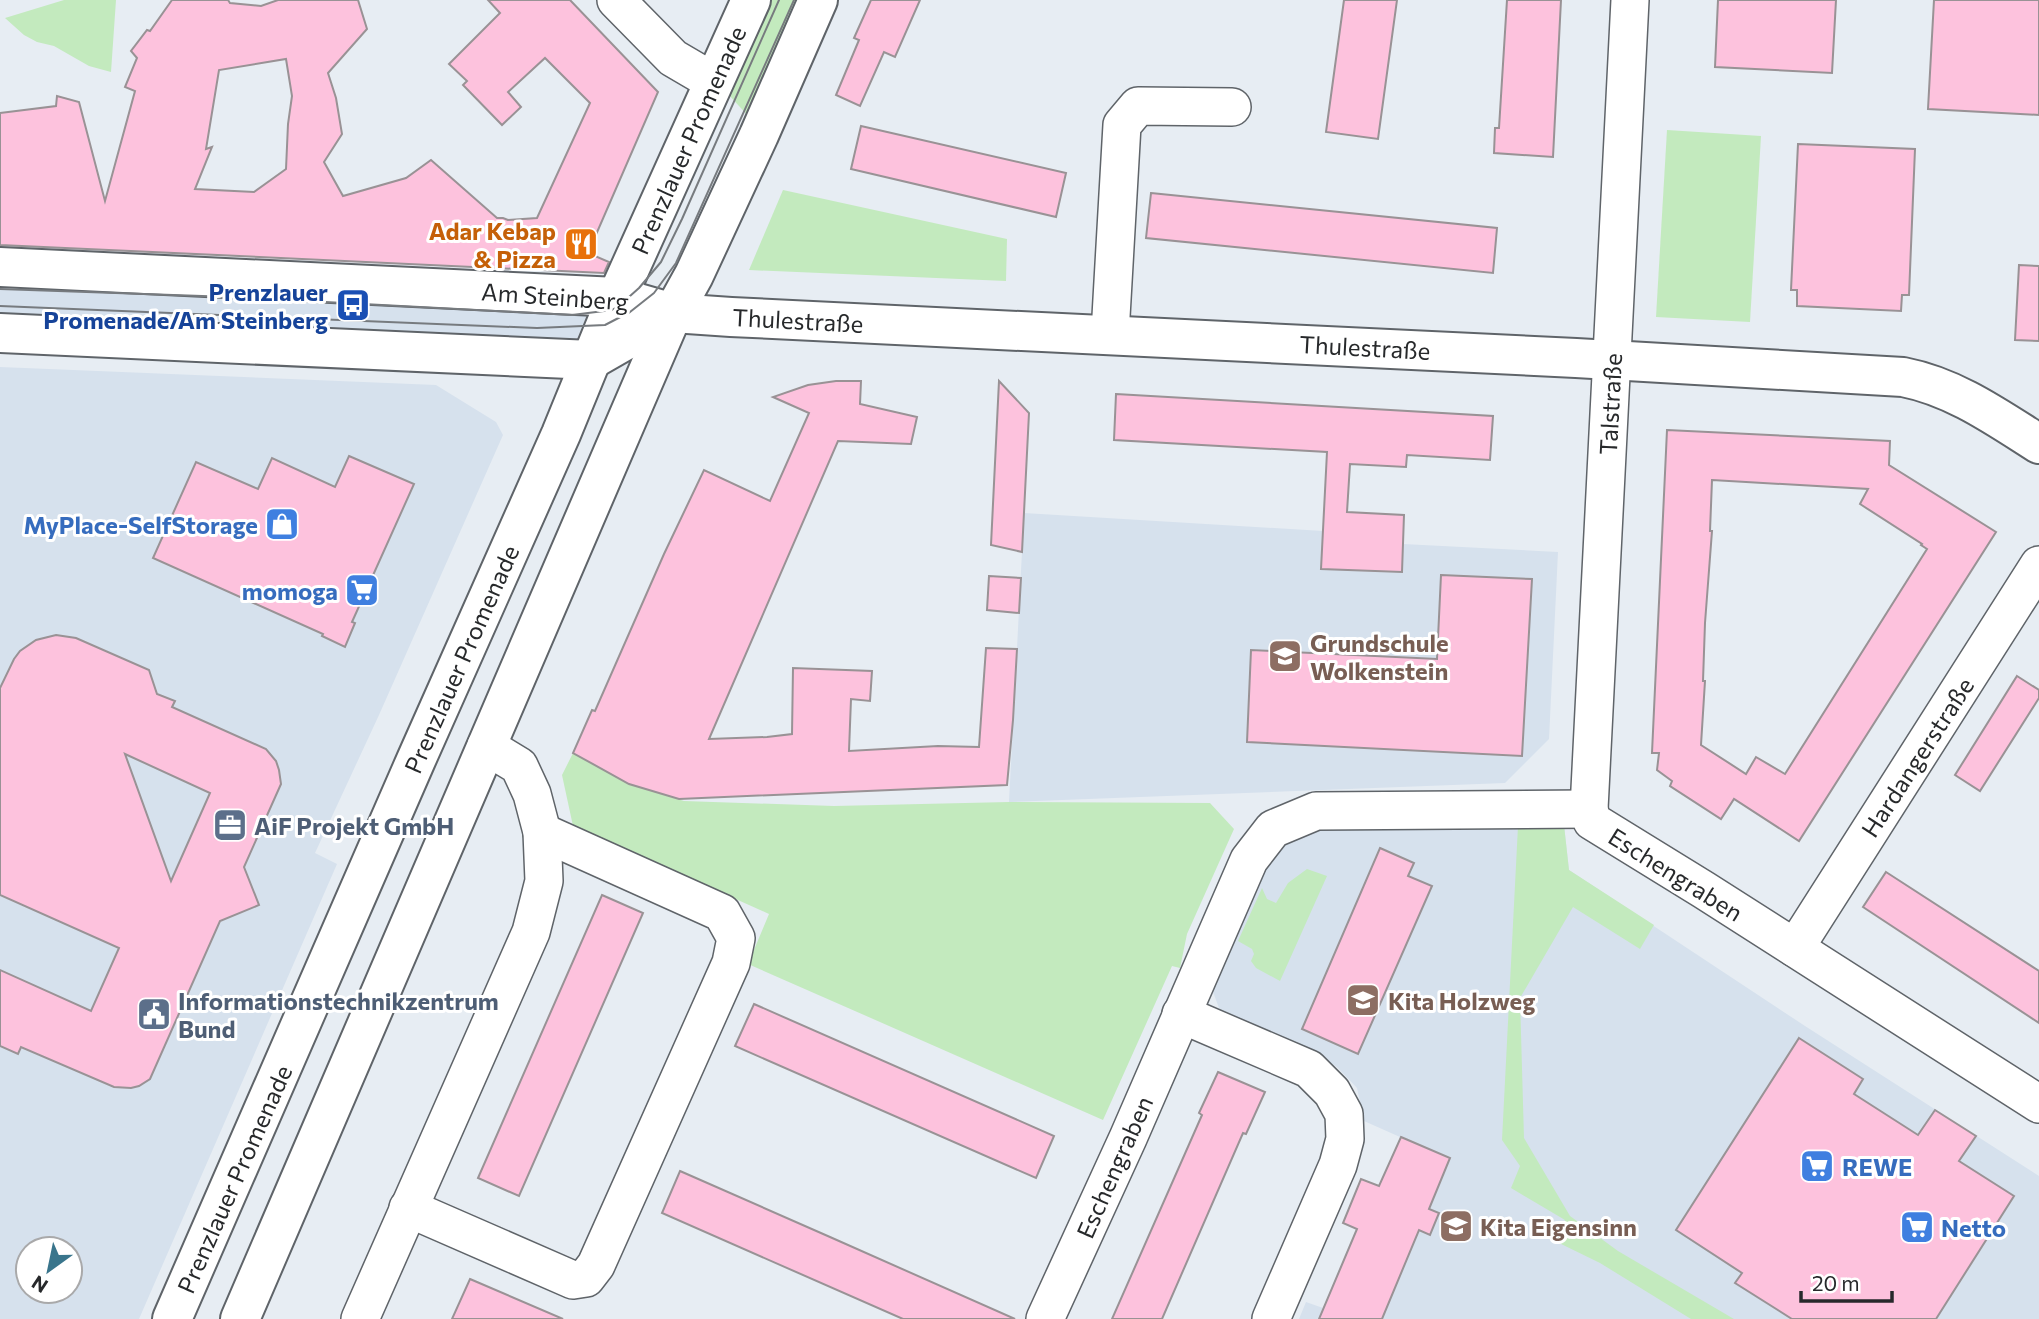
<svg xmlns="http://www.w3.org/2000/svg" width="2039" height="1319" font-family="Commissioner,sans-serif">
	<rect width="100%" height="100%" fill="#e7edf3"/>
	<g fill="#d6e1ed" fill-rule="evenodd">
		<polygon points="0,275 593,301 577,339 0,316"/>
		<path d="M0 367 436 385 496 422 503 435 379 715 315 853 337 864 139 1319H0ZM28 1249H70V1291H28Z"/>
		<polygon points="1024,513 1323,531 1322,569 1401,572 1403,544 1558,552 1549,739 1505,783 1009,802"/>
		<polygon points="1564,825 1569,870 1805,1026 2039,1176 2039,1319 1299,1319 1306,1302 1323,1308 1356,1229 1343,1223 1361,1179 1380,1186 1400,1137 1364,1121 1357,1088 1337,1067 1316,1054 1230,1018 1219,1008 1213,992 1214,979 1258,882 1270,860 1281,846 1314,830"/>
	</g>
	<g fill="#c3eabe">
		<polygon points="64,0 116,0 111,72 89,66 54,46 37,42 24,35 5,18"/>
		<polygon points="770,0 802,0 750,118 728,94"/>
		<polygon points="1667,130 1761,136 1750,322 1656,317"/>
		<polygon points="783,190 1007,239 1006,281 749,270"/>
		<polygon points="573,753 629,784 684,801 834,806 1009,802 1210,803 1234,829 1187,934 1180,968 1172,966 1103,1120 748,964 769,914 573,826 562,775"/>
		<polygon points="1564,825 1569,870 1654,925 1640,949 1573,907 1520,998 1524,1138 1570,1216 1618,1251 1734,1319 1691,1319 1600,1263 1557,1242 1565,1220 1511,1188 1520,1166 1502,1140 1518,826"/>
		<polygon points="1307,869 1327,876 1280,981 1256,968 1251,961 1254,954 1252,949 1238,941 1262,888 1267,899 1276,903 1288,883"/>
	</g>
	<g fill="#fdc2dd" stroke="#999295" stroke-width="2" fill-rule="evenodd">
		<path d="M172 0H228L230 3 261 6 278 0H358L367 29 328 73 336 98 342 134 324 162 343 196 406 178 431 160 497 218H503L508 220 537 218 590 103 545 58 508 92 521 107 502 125 463 85 467 81 449 64 500 13 488 0H570L658 92 588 253 609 262 604 273 0 245V113L56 106 57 96 79 102 105 201 135 91 125 87 137 58 131 51 147 30 150 31ZM286 59 292 96 288 124 286 169 254 192 195 189 212 147 206 149 219 70Z"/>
		<polygon points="871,0 920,0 895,57 884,52 860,106 836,95 859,40 854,38"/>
		<polygon points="1344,0 1397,0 1378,139 1326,132"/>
		<polygon points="1507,0 1561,0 1553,157 1494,153 1495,128 1499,128"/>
		<polygon points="1718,0 1836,0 1832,73 1715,67"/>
		<polygon points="1934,0 2039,0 2039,115 1928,109"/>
		<polygon points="861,126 1066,173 1056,217 851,169"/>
		<polygon points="1798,144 1915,149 1909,295 1902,295 1901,311 1797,306 1797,290 1791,290"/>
		<polygon points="1151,193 1497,228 1493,273 1146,238"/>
		<polygon points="2019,265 2039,266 2039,341 2015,340"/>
		<polygon points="836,381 861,381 860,404 917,417 911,444 838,441 709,739 767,737 792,734 793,668 872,671 870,701 851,699 849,751 938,746 979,747 986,648 1017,649 1013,720 1007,785 679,799 629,784 573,753 592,710 595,711 664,554 704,470 770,501 809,413 773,397 808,385"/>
		<polygon points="999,381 1029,413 1022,552 991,545"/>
		<polygon points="1116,394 1493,416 1490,460 1407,455 1406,467 1350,464 1347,512 1404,515 1402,572 1321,569 1327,452 1114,440"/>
		<path d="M1667 430 1890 441 1889 465 1996 532 1799 841 1734 799 1721 819 1670 786 1672 781 1657 770 1659 753H1652ZM1712 480 1868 489 1860 504 1922 544 1921 545 1927 549 1785 774 1756 757 1746 774 1701 745 1705 681H1703L1705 623 1712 531H1710Z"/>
		<polygon points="349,456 414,484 352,622 355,623 345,647 322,636 323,634 153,558 196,462 258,489 272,458 335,487"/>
		<polygon points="1441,575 1532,579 1522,756 1247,742 1251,650 1437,659"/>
		<polygon points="989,576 1021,578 1019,613 987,610"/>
		<path d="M56 635 76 638 149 670 157 694 175 701 172 707 266 749 276 761 279 770 281 784 244 867 259 905 220 921 150 1079 139 1086 131 1088 114 1087 21 1047 18 1054 0 1046V970L91 1011 119 948 0 895V688L14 659 20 651 36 640ZM125 754 210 793 171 881Z"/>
		<polygon points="2017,676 2039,690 2039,698 1980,791 1955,775"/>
		<polygon points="1380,848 1414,863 1408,876 1432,886 1358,1054 1302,1029"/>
		<polygon points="1886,872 2039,971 2039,1023 1863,907"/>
		<polygon points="602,895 643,913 519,1196 478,1178"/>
		<polygon points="754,1004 1054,1136 1036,1178 735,1046"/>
		<polygon points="1799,1038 1863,1079 1854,1094 1918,1135 1935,1110 1976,1136 1959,1161 2014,1196 1936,1319 1792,1319 1735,1283 1742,1273 1676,1230"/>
		<polygon points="1218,1072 1265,1092 1246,1134 1243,1133 1162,1319 1112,1319 1202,1115 1199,1113"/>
		<polygon points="1401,1137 1450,1158 1429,1209 1439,1213 1430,1235 1419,1230 1382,1319 1319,1319 1357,1229 1343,1223 1361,1179 1379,1186"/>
		<polygon points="680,1171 830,1237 1015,1319 903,1319 662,1213"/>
		<polygon points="470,1279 563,1319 452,1319"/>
	</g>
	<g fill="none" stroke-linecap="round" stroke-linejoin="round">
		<g stroke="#5f6469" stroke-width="40">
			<g id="street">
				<polyline points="616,0 673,58 714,82"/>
				<polyline points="1630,0 1589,809 1592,821 1704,890 2039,1104"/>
				<polyline points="1110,334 1122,125 1138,106 1232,107"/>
				<polyline points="1795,948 2039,565"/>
				<polyline points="1181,1014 1309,1069 1332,1092 1344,1114 1345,1139 1338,1165 1271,1319"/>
				<polyline points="408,1208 573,1280 586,1278 596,1265 731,963 736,938 722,913 542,832"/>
				<polyline points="360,1319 531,932 544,881 542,832 532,794 519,766 486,746"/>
				<polyline points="1045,1319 1128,1138 1249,860 1273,829 1316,811 1589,809"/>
			</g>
		</g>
		<g stroke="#5f6469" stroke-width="42">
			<g id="secondary">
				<path d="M0 267 617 297 673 313 731 317 1576 358 1903 377C1954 387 1995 416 2039 444"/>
				<polyline points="0,333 591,360 673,313"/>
			</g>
		</g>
		<g stroke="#5f6469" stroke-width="42">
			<g id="primary">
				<polyline points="172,1319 416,760 561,434 617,297 751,0"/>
				<polyline points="240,1319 629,415 673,313 694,275 759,135 818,0"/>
			</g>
		</g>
		<use href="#street" stroke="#fff" stroke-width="37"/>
		<use href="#secondary" stroke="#fff" stroke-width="38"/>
		<use href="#primary" stroke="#fff" stroke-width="38"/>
		<g stroke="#777b7f" stroke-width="2">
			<polyline points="0,289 231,297 572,315 612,310 620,305 639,288 661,262 682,219 779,0"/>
			<polyline points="0,306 537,328 605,325 630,312 654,293 676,263 794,0"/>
		</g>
	</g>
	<defs>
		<g id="restaurant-square" transform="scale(1.75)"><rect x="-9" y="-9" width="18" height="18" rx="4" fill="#e8710a" stroke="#fff"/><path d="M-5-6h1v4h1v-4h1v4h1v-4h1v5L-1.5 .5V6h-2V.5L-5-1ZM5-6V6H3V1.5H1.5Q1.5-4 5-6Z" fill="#fff"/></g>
		<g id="bus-square" transform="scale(1.75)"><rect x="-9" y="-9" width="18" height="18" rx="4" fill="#1a4fb4" stroke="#fff"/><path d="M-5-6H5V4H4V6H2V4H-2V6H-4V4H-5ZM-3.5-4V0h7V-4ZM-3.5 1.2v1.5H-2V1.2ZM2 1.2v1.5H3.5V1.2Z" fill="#fff"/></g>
		<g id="shop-square" transform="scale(1.75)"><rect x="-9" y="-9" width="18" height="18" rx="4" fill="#3f7fe0" stroke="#fff"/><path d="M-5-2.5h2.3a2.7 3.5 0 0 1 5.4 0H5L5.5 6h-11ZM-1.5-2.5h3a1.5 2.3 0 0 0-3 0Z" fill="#fff"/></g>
		<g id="supermarket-square" transform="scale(1.75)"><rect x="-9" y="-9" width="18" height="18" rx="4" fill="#3f7fe0" stroke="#fff"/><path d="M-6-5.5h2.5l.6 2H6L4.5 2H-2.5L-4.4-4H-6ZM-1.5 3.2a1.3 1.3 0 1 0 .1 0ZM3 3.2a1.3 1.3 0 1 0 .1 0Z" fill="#fff"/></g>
		<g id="school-square" transform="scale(1.75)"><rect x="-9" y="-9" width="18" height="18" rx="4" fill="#8d6e63" stroke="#fff"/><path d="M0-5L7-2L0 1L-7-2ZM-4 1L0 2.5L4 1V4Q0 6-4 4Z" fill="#fff"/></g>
		<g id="office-square" transform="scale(1.75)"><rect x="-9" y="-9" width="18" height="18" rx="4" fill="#5c6f8a" stroke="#fff"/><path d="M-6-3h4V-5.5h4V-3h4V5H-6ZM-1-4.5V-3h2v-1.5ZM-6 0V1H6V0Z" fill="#fff"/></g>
		<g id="civic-square" transform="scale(1.75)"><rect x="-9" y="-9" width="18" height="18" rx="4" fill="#5c6f8a" stroke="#fff"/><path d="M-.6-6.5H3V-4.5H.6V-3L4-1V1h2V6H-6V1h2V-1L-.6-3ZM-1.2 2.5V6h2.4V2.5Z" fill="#fff"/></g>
	</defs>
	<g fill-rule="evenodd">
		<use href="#restaurant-square" x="581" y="244"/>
		<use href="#bus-square" x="353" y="305"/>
		<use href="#shop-square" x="282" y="524"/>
		<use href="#supermarket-square" x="362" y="590"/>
		<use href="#school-square" x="1285" y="656"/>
		<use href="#office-square" x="230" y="825"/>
		<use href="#school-square" x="1363" y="1000"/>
		<use href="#civic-square" x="154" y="1014"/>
		<use href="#supermarket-square" x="1817" y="1166"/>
		<use href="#school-square" x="1456" y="1226"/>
		<use href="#supermarket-square" x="1917" y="1227"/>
	</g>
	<g text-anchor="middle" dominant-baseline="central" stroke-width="6" stroke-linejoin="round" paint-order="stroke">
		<g font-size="24" fill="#27292b" stroke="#fff">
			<text transform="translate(688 140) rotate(-66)">Prenzlauer Promenade</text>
			<text transform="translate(555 296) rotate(4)">Am Steinberg</text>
			<text transform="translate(798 320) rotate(3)">Thulestraße</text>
			<text transform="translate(1365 347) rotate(3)">Thulestraße</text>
			<text transform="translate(1610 404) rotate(-87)">Talstraße</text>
			<text transform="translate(461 659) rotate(-66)">Prenzlauer Promenade</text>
			<text transform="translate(1917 757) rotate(-57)">Hardangerstraße</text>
			<text transform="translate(1676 874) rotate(32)">Eschengraben</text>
			<text transform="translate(1114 1167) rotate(-66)">Eschengraben</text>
			<text transform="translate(234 1179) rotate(-66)">Prenzlauer Promenade</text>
		</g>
		<g font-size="24" font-weight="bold" fill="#c56008" stroke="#fff" text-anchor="end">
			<text x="556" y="230">Adar Kebap<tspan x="556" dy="28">&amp; Pizza</tspan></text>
		</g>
		<g font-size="24" font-weight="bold" fill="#164399" stroke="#fff" text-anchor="end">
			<text x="328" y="291">Prenzlauer<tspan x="328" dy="28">Promenade/Am Steinberg</tspan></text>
		</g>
		<g font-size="24" font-weight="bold" fill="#366cbe" stroke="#fff" text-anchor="end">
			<text x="258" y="524">MyPlace-SelfStorage</text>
			<text x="338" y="590">momoga</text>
			<text x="1842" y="1166" text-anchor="start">REWE</text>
			<text x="1941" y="1227" text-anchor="start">Netto</text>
		</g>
		<g font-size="24" font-weight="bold" fill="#785e54" stroke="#fff" text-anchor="start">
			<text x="1310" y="642">Grundschule<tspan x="1310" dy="28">Wolkenstein</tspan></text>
			<text x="1388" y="1000">Kita Holzweg</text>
			<text x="1480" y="1226">Kita Eigensinn</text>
		</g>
		<g font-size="24" font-weight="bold" fill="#4e5e75" stroke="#fff" text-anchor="start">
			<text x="254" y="825">AiF Projekt GmbH</text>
			<text x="178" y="1000">Informationstechnikzentrum<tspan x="178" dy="28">Bund</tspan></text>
		</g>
	</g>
	<g transform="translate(49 1270) rotate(213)"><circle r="33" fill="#ffffff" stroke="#a9a9aa" stroke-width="2"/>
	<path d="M0-5L12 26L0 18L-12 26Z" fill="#39758c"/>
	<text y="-10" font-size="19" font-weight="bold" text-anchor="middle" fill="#27292b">N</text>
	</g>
	<path d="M1801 1291v10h91v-10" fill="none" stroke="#27292b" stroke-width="3.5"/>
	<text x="1812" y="1291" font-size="21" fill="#27292b" stroke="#ffffff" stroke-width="5" paint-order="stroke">20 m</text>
</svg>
